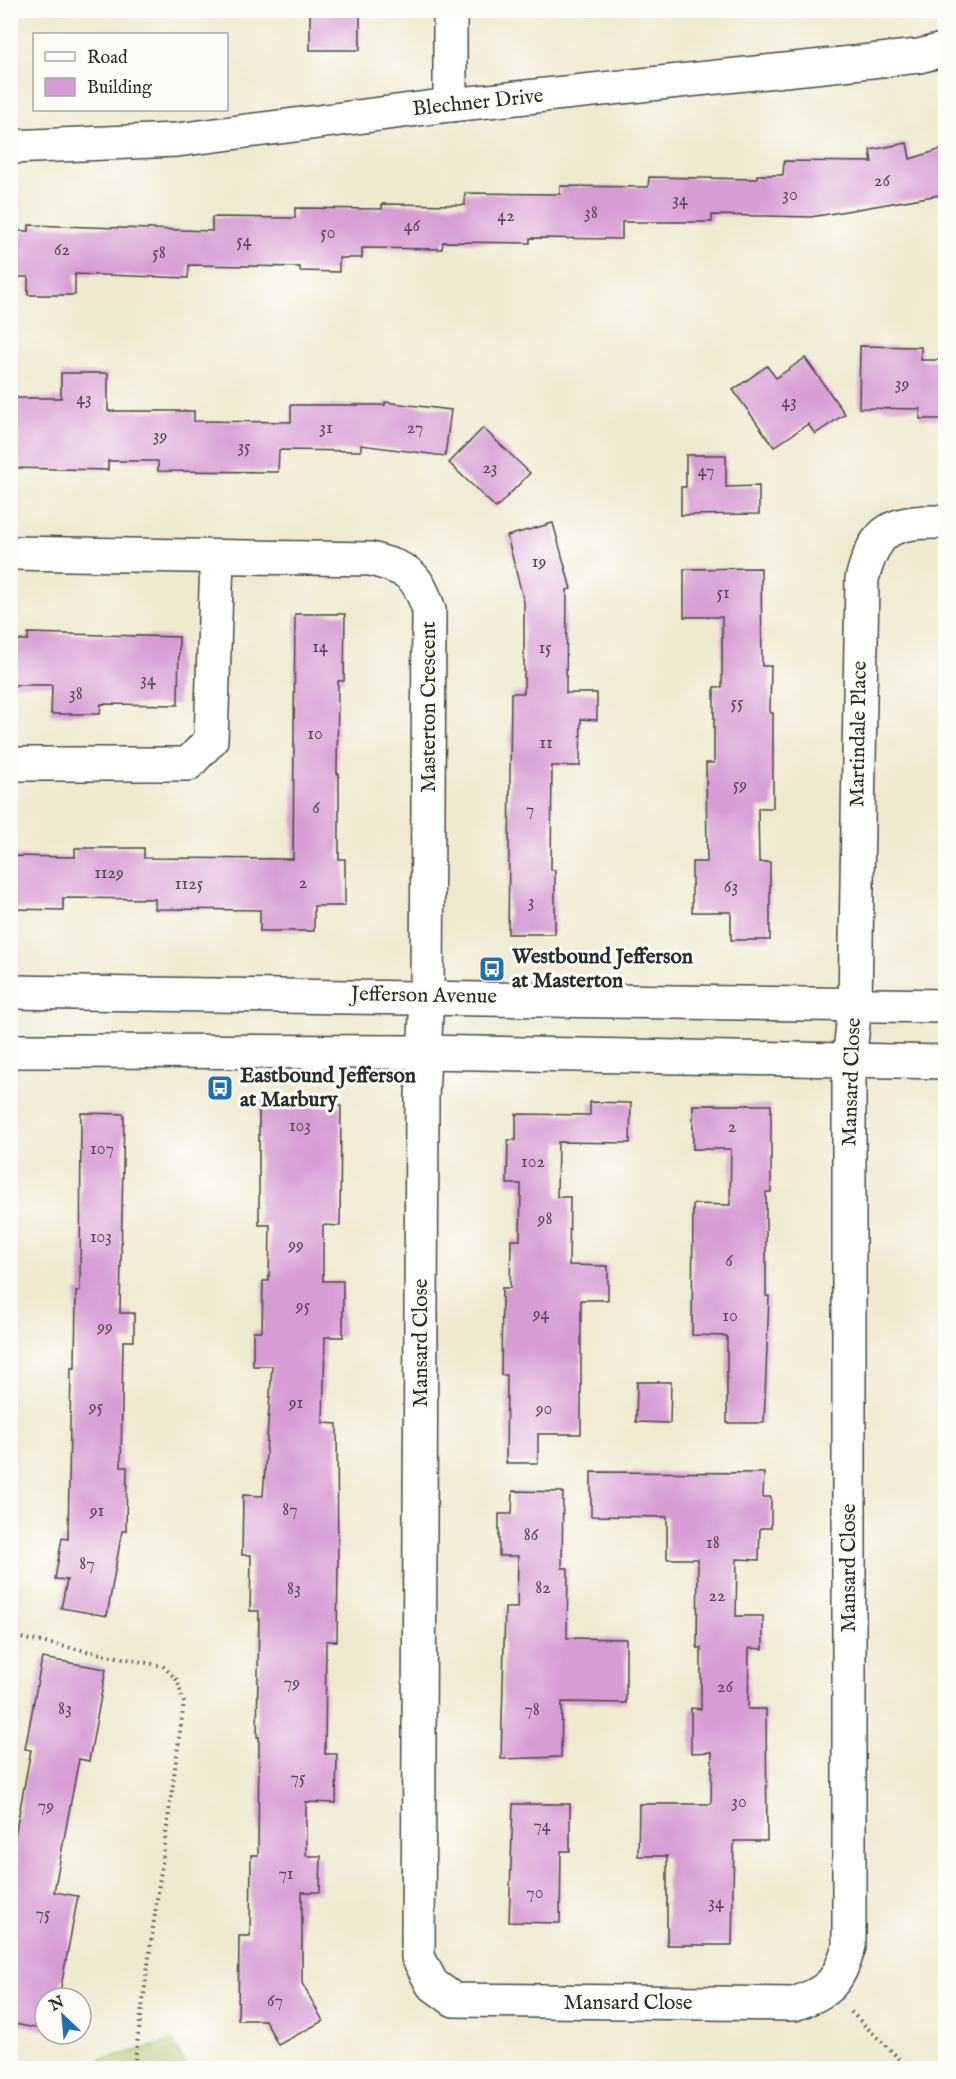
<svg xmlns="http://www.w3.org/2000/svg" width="956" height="2079" font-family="'IM FELL English',serif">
	<rect width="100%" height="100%" fill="#fdfcf7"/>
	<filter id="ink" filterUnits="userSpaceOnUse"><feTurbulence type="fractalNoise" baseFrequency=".0167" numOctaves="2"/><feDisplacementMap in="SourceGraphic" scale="12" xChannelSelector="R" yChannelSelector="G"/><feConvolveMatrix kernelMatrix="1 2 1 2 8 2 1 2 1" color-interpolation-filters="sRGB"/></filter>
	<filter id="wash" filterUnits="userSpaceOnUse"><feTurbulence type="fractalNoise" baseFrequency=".008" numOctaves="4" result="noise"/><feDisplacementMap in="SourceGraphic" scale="24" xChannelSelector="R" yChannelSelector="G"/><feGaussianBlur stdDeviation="1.35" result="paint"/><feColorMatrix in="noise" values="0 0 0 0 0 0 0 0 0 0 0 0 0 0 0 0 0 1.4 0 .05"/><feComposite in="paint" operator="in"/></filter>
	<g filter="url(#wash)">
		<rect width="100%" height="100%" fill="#efe9cf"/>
		<polygon fill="#a9c167" stroke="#6a7649" stroke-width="1.5" points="173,2041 187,2068 98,2068 100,2060"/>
		<g id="blocks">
			<g fill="#d79cd4">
				<rect x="310" y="10" width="50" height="40"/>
				<polygon points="907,143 910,159 945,148 945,194 811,217 712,215 712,222 622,222 622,239 530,238 530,243 443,242 442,249 362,248 362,258 339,258 339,272 300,271 300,267 189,265 188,278 75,274 75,295 28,295 28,277 10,277 10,231 29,231 29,225 212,231 212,217 295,218 295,208 382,209 382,204 465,205 465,193 560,194 560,186 648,187 649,177 757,179 757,175 783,175 784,161 872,162 870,150"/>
				<polygon points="860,346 921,347 921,360 945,360 945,419 920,419 920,409 859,408"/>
				<polygon points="805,358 845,414 815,434 808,424 774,447 733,390 767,366 776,378"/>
				<polygon points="61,373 108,373 108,411 194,411 194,421 291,422 291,405 385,405 385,402 451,410 445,456 361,445 361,451 279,450 278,472 158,471 158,461 108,461 108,470 10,468 10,398 61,398"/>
				<polygon points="483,428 530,473 496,508 449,463"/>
				<polygon points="686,455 726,455 726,487 759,486 759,514 681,515 681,487 686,487"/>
				<polygon points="553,523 571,589 567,590 566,693 597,693 597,720 581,719 580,766 552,766 551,870 555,870 555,934 508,934 511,693 524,693 524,602 507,536"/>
				<polygon points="761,568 762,666 771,666 770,713 773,713 773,808 758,808 759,862 770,862 770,940 731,940 731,912 692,912 692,862 707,862 706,763 714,763 714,687 722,687 722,617 684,617 684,569"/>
				<polygon points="295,614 345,614 344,681 338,681 337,774 339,774 339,859 345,859 345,906 314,906 314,931 260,931 260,910 155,909 155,899 63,898 63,910 10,909 10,856 75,857 75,848 144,848 144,858 293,859"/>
				<polygon points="28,633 179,637 178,705 101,704 100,714 51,714 52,685 10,685 10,640 28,640"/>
				<polygon points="590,1102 631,1103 630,1143 558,1142 557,1197 570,1197 569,1265 608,1266 608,1300 581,1300 581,1434 538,1434 538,1463 506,1463 507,1375 501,1375 502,1288 510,1288 511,1240 520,1240 521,1184 507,1184 508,1140 516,1140 516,1114 590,1115"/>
				<polygon points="259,1105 341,1106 340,1226 323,1225 323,1281 343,1281 343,1337 325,1337 323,1423 337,1424 338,1567 337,1641 326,1641 325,1754 337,1754 336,1803 306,1802 306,1856 321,1856 320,1892 302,1892 302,1983 323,2021 278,2045 265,2020 238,2020 239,1936 250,1936 251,1855 258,1855 259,1737 257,1737 259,1611 250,1611 251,1555 242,1555 243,1495 263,1496 272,1366 253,1366 253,1331 262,1331 263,1281 269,1281 270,1225 259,1225"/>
				<polygon points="693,1105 771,1105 771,1192 766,1192 766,1296 769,1296 764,1423 727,1423 727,1336 692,1335 693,1204 730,1205 731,1149 693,1149"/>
				<polygon points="81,1113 124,1114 120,1313 134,1313 134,1341 123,1341 121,1467 127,1467 126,1531 122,1531 107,1616 61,1608 67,1580 55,1579 62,1538 68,1539 71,1368 75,1368 76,1291 80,1291"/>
				<polygon points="637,1382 671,1382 670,1423 636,1422"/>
				<polygon points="591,1472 764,1473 763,1497 771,1497 771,1528 760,1528 759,1560 737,1559 736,1616 763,1616 763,1649 749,1648 748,1709 766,1709 767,1841 734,1841 732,1945 667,1945 667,1856 638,1856 639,1804 711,1804 712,1752 691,1753 691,1708 701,1709 701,1648 697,1648 698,1559 667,1559 667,1517 591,1516"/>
				<polygon points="513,1491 563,1492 562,1568 568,1568 567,1638 626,1639 626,1703 562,1702 561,1757 501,1759 505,1608 517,1608 518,1556 499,1556 499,1514 512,1514"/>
				<polygon points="42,1658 106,1669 89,1761 79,1759 54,1892 78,1896 59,1998 45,1998 45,2030 10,2023 10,1862 31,1750 25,1749"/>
				<polygon points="513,1804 570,1804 570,1851 561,1851 560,1923 509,1922"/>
			</g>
		</g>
	</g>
	<g filter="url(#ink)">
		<use href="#blocks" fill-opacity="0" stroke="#484844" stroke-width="1.5"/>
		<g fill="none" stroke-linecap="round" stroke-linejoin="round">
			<g stroke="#484844" stroke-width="36">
				<g id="minor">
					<polyline points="450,105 450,10"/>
					<polyline points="10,147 177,140 450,105 919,56 946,49"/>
					<path d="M10 553 371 559C409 570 416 572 429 610L427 996 422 1097 418 1957 432 1984 454 2000 794 2004C830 1991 838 1983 849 1946V1062L855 1005 862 579C876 526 893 521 946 522"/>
					<polyline points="10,764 188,764 211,740 217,558"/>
					<polyline points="10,992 946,1006"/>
					<polyline points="10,1051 422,1052 946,1062"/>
				</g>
			</g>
			<g stroke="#484844" stroke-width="4" stroke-dasharray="1.5 4.5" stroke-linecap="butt">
				<polyline points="10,1636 163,1666 177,1680 184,1703 135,2059"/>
				<polyline points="851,2012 909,2068"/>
			</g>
			<use href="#minor" stroke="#fff" stroke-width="33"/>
		</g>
	</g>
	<defs>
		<g id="bus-square" transform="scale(1.35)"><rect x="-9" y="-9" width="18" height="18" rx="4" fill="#1f6fb2" stroke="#fdfcf7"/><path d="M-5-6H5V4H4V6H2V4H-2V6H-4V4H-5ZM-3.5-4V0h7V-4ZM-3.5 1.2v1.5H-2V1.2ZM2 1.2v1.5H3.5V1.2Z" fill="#fff"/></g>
	</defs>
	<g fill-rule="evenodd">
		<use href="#bus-square" x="492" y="969"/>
		<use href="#bus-square" x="220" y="1088"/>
	</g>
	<g text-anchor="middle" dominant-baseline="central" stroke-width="6" stroke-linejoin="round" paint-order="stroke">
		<g font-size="18" fill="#564755">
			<text x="882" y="181">26</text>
			<text x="790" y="195">30</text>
			<text x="680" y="200">34</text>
			<text x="591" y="213">38</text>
			<text x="506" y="216">42</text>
			<text x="412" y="226">46</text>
			<text x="328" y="233">50</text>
			<text x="244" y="241">54</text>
			<text x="62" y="250">62</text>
			<text x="159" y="253">58</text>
			<text x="902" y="384">39</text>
			<text x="84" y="399">43</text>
			<text x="789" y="402">43</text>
			<text x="326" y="428">31</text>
			<text x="415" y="428">27</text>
			<text x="160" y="436">39</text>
			<text x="244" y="447">35</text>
			<text x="490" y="468">23</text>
			<text x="706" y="471">47</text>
			<text x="539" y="562">19</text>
			<text x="723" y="593">51</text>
			<text x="320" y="647">14</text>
			<text x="545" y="648">15</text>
			<text x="148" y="680">34</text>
			<text x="76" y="694">38</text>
			<text x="737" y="703">55</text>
			<text x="315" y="734">10</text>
			<text x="546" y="743">11</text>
			<text x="740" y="785">59</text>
			<text x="316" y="808">6</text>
			<text x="530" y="810">7</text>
			<text x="109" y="873">1129</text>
			<text x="303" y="883">2</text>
			<text x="189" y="884">1125</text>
			<text x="731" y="887">63</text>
			<text x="531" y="902">3</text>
			<text x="300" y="1126">103</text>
			<text x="732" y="1127">2</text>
			<text x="102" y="1149">107</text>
			<text x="533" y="1162">102</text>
			<text x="545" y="1219">98</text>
			<text x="101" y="1237">103</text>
			<text x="296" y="1245">99</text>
			<text x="729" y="1261">6</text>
			<text x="303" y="1306">95</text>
			<text x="541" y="1314">94</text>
			<text x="730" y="1316">10</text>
			<text x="105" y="1327">99</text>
			<text x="296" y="1403">91</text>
			<text x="96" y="1407">95</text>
			<text x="544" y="1409">90</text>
			<text x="290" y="1510">87</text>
			<text x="97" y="1511">91</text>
			<text x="531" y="1535">86</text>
			<text x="713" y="1543">18</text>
			<text x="87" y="1564">87</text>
			<text x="543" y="1588">82</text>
			<text x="294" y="1589">83</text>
			<text x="717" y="1596">22</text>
			<text x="292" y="1683">79</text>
			<text x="725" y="1687">26</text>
			<text x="65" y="1709">83</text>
			<text x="532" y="1710">78</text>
			<text x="298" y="1778">75</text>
			<text x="739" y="1802">30</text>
			<text x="46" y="1806">79</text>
			<text x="542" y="1826">74</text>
			<text x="286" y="1874">71</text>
			<text x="535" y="1893">70</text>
			<text x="716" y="1903">34</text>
			<text x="43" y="1914">75</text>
			<text x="275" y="2001">67</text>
		</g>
		<g font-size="21" fill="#2b2b2b" stroke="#fdfcf7">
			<text transform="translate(478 103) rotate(-6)">Blechner Drive</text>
			<text transform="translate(429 707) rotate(-90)">Masterton Crescent</text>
			<text transform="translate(859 734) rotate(-89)">Martindale Place</text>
			<text transform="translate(424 996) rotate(1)">Jefferson Avenue</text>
			<text transform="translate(852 1082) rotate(-88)">Mansard Close</text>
			<text transform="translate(421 1343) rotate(-90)">Mansard Close</text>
			<text transform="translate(849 1568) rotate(-90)">Mansard Close</text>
			<text x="628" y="2003">Mansard Close</text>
		</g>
		<g font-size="21" font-weight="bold" fill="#2b2b2b" stroke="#fdfcf7" text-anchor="start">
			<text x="512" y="957">Westbound Jefferson<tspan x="512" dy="24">at Masterton</tspan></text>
			<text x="240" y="1076">Eastbound Jefferson<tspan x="240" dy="24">at Marbury</tspan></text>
		</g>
	</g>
	<rect width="956" height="2079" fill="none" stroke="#fdfcf7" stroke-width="36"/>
	<rect x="33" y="33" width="195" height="78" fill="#fdfcf7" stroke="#a9a8a5" stroke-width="1.5"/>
	<rect x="45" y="52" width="30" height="9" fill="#ffffff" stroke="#a9a8a5" stroke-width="1.5"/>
	<text x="87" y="63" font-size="18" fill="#2b2b2b">Road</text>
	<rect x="45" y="78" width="30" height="18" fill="#d79cd4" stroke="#a9a8a5" stroke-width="1.5"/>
	<text x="87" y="93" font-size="18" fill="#2b2b2b">Building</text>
	<g transform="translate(63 2016) rotate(334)"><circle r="28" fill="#fdfcf7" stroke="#a9a8a5" stroke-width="1.5"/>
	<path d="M0-4.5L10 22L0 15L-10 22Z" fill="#1f6fb2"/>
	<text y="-9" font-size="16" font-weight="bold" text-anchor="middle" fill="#2b2b2b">N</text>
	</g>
</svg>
